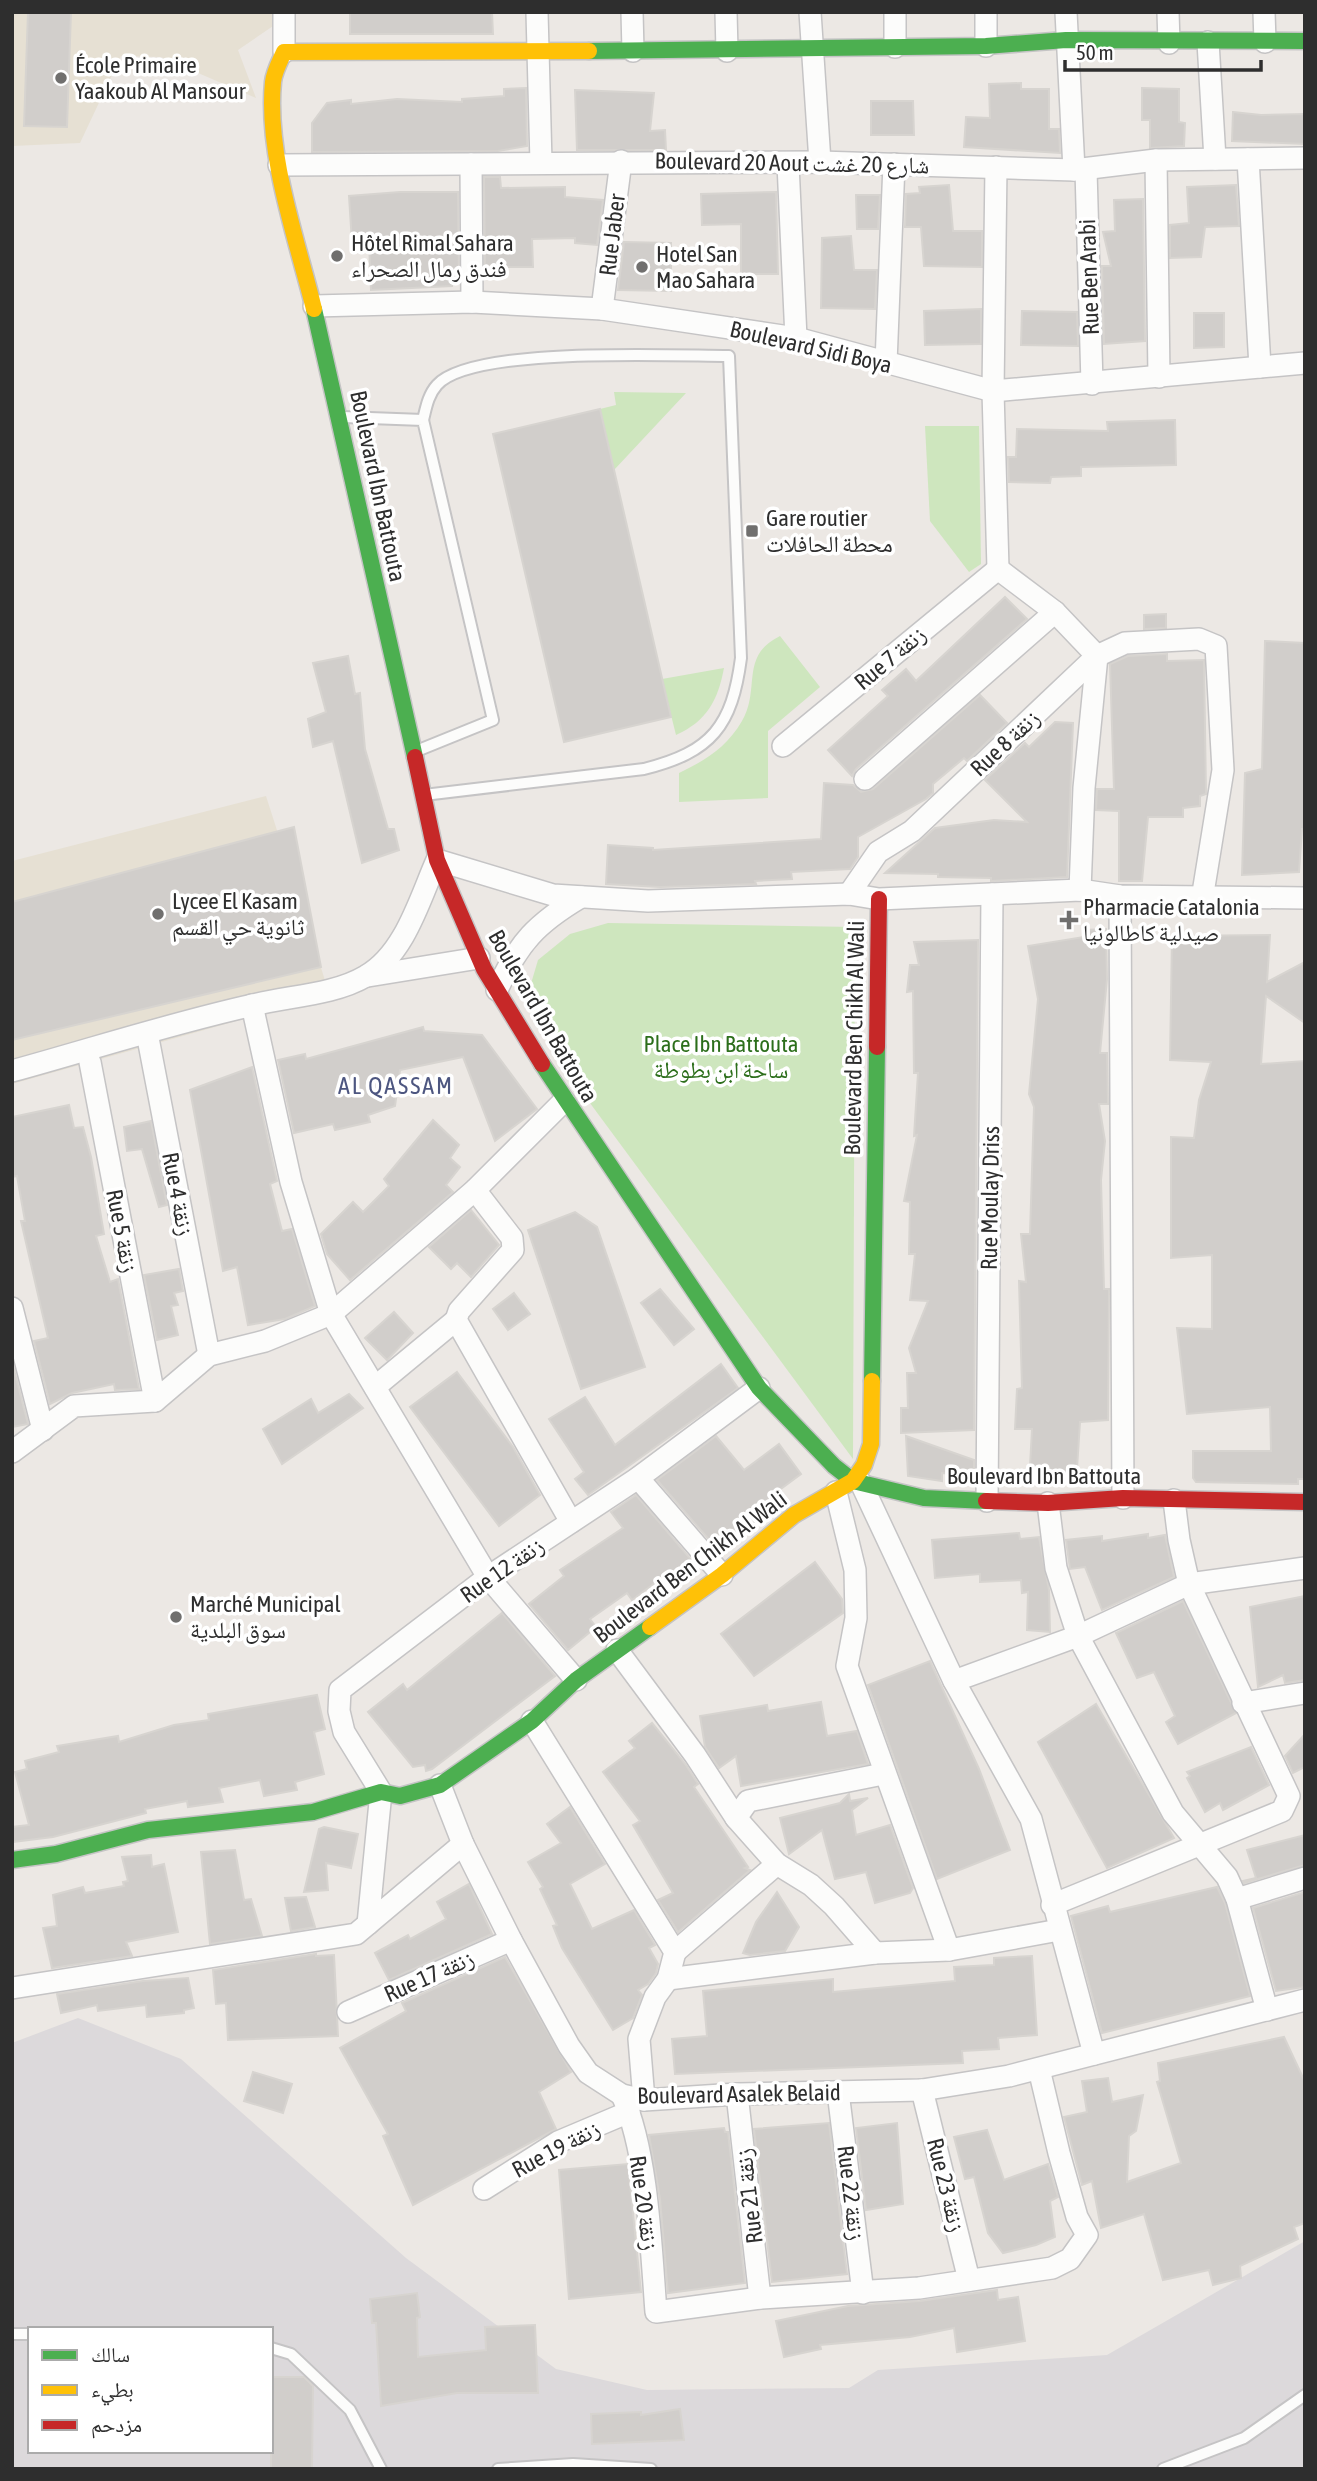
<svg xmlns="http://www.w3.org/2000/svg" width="1317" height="2481" font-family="'Asap Condensed','Noto Naskh Arabic',sans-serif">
	<rect width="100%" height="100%" fill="#ece8e4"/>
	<path fill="#dcd9db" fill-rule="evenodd" d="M78 2018 181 2059 406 2258 556 2369 647 2390 849 2388 878 2370 1107 2355 1305 2241V2469H12V2043ZM30 2329H271V2451H30Z"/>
	<g fill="#e6e0d3">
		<polygon points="12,12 279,12 279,22 238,50 256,98 161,57 121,56 80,143 12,146"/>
		<polygon points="266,796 331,999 240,1020 12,1084 12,861"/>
	</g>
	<g fill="#cee6be">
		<polygon points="614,392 686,393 614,470 600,409 616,405"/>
		<polygon points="925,426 979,426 981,564 969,572 930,521"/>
		<path d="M780 636 820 687 768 731V798L679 802V773C706 760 726 748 742 721 761 689 739 656 780 636Z"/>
		<path d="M724 668C718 700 707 721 676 735L662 679Z"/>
		<polygon points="608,923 855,927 853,1459 553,1053 531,1014 530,987 538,960 570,934"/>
	</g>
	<g fill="#d1cecb" stroke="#d7d4d0" stroke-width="2">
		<polygon points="28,12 71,12 67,127 24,126"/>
		<polygon points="350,12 492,12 493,34 350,34"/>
		<polygon points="1021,83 1021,89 1049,89 1049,129 1059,129 1060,153 964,147 966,117 990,118 989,84"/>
		<polygon points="526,88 527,146 498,151 312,152 312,123 327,103 351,100 351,104 397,99 462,102 462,99 504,96 504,89"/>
		<polygon points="1142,88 1179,89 1179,122 1185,123 1184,146 1150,148 1150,120 1142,120"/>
		<polygon points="575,90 654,93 650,131 665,130 666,150 577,150"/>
		<polygon points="871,101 913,101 914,135 871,135"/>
		<polygon points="1233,112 1261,115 1305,114 1305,144 1232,141"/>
		<polygon points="484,177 500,177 501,188 565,187 565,197 603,200 597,245 575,243 575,238 532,239 533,267 485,267"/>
		<polygon points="949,185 953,231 982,231 982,267 924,266 921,227 905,227 906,194 920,193 919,187"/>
		<polygon points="1236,185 1239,226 1205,227 1201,257 1170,258 1170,225 1189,223 1187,187"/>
		<polygon points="400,192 458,192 459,282 452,282 452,286 371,290 369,242 352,243 349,196"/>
		<polygon points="776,192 778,274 741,274 741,224 702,225 701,194"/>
		<polygon points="856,195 880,195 878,229 857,229"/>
		<polygon points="1143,199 1145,341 1104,344 1102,266 1111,266 1103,232 1115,231 1114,200"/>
		<polygon points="851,236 854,270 877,270 875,309 821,308 822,238"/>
		<polygon points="624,242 671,243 671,291 618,290"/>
		<polygon points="981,309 981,344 925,345 924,311"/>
		<polygon points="1022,311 1077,312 1078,346 1021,345"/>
		<polygon points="1194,313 1224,313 1224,347 1194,348"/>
		<polygon points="600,409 671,717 564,742 493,434"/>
		<polygon points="1175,420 1176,465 1081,467 1081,476 1051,477 1050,483 1009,482 1008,457 1016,457 1017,429 1108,431 1107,422"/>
		<polygon points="1005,597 1027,619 856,769 852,776 828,750 888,696 882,690 906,669 916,681"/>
		<polygon points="1166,614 1166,628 1144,629 1144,615"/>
		<polygon points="1265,641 1305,643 1305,829 1302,829 1299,872 1242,875 1245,773 1262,769"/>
		<polygon points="1167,654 1167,661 1204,660 1206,794 1200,796 1200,806 1183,808 1183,817 1148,817 1142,881 1119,881 1119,811 1096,810 1097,789 1114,789 1110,664 1128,656"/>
		<polygon points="348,656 355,694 360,693 365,749 388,829 394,829 399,850 362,863 333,741 313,747 308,719 326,712 313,663"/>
		<polygon points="980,695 1007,723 967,761 964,758 933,784 933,793 926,799 858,837 858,857 850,869 791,872 792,879 755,881 756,884 660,887 606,884 608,845 653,848 653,850 821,839 824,783 853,785 861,792 873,789"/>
		<polygon points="1055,722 1073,723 1067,877 991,881 991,878 938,877 938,874 885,873 935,828 994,820 1027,822 985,780 1025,743 1029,747"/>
		<polygon points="294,827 321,967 12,1040 12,902"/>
		<polygon points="1106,929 1107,979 1100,1053 1107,1053 1108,1104 1099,1104 1105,1141 1101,1180 1104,1289 1109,1289 1108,1420 1080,1422 1076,1484 1029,1485 1032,1429 1015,1429 1017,1389 1022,1388 1019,1281 1026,1282 1021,1234 1030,1234 1034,1107 1029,1094 1038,999 1028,946 1084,937 1085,930"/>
		<polygon points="1270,935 1267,982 1305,962 1305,1023 1266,996 1261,1064 1305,1061 1305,1479 1298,1479 1298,1484 1196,1482 1193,1478 1193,1451 1271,1451 1270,1407 1187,1414 1177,1328 1212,1329 1212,1255 1171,1258 1171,1137 1194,1138 1199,1100 1211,1062 1170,1060 1172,936"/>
		<polygon points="978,940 974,1430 901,1433 901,1408 908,1408 907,1373 916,1373 909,1348 928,1301 910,1300 915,1254 909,1254 910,1202 904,1201 917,1135 914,1136 918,1073 914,1073 913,991 907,992 910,965 919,965 914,942"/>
		<polygon points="423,1027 424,1031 482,1035 537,1109 495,1141 463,1057 400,1070 395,1106 368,1115 370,1122 335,1130 333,1124 294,1133 278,1060 305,1054 306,1059"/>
		<polygon points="252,1067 277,1181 270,1184 282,1231 292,1229 315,1306 285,1319 248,1325 237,1267 223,1271 190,1090"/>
		<polygon points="69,1105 74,1128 83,1127 91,1157 104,1234 96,1236 110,1282 118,1279 139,1389 115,1390 114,1384 72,1393 50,1404 34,1341 48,1338 21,1221 25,1221 17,1176 12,1177 12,1117"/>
		<polygon points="433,1120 459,1145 450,1158 460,1167 446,1185 453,1192 350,1280 327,1254 321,1234 353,1202 363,1212 389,1186 384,1179"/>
		<polygon points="151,1121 167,1205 159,1207 142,1149 127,1151 124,1127"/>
		<polygon points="471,1210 499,1245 471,1277 457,1263 451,1269 429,1247"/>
		<polygon points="575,1212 597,1227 645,1367 581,1389 528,1230"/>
		<polygon points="179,1269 183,1291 174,1293 178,1305 171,1306 178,1335 157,1340 144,1275"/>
		<polygon points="660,1289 694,1329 674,1345 641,1303"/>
		<polygon points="514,1293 530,1314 508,1330 493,1309"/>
		<polygon points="394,1312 413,1333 387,1360 365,1338"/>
		<polygon points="12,1362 28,1424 12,1427"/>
		<polygon points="721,1364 738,1388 588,1495 575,1479 584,1472 549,1419 585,1397 615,1445"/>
		<polygon points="457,1372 513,1447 540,1495 499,1526 410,1407"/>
		<polygon points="349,1394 363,1408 282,1464 263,1429 311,1399 318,1413"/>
		<polygon points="716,1436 744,1470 779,1444 801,1474 770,1497 775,1505 720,1552 657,1480"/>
		<polygon points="906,1436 974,1460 974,1476 942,1473 942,1481 908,1476"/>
		<polygon points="636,1495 699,1569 672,1589 663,1577 632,1600 627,1593 590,1619 596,1627 568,1650 529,1604 564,1576 560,1570 623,1528 611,1512"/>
		<polygon points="1019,1533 1020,1539 1039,1537 1049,1590 1050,1632 1027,1630 1028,1592 1022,1593 1021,1580 980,1582 980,1574 935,1578 932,1540"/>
		<polygon points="1148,1534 1148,1538 1165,1535 1174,1577 1102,1610 1085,1567 1070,1569 1066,1540 1102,1536 1102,1541"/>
		<polygon points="815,1562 842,1599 843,1613 754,1676 721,1634"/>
		<polygon points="1305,1596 1305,1680 1285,1683 1283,1675 1258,1687 1250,1607"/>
		<polygon points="1183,1601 1236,1713 1178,1744 1166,1722 1175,1716 1154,1672 1137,1678 1116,1633"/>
		<polygon points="502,1613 555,1676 432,1769 426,1771 425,1765 413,1767 368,1712 403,1684 407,1690"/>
		<polygon points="930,1661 979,1769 1010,1850 937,1879 868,1685"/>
		<polygon points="317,1695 325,1729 314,1732 324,1774 295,1782 297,1790 264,1796 260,1780 219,1788 223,1802 188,1807 187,1801 145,1809 146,1813 53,1837 12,1842 12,1827 29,1825 15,1772 27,1769 25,1761 59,1752 57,1746 118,1736 119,1742 174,1725 209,1720 208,1714"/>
		<polygon points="821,1702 827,1736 857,1731 868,1764 741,1786 736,1756 719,1768 705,1747 700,1716 767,1705 768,1711"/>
		<polygon points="1096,1704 1174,1838 1107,1868 1038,1742"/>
		<polygon points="652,1723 686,1765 698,1784 694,1787 748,1867 745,1868 750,1870 678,1932 658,1900 673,1893 633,1825 640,1821 603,1772 635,1748 629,1741"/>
		<polygon points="1305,1734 1305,1767 1293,1773 1285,1756"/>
		<polygon points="1251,1747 1269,1785 1223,1810 1220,1803 1205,1812 1187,1778 1190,1776 1187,1772"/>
		<polygon points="849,1794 850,1801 868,1798 852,1810 856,1835 890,1825 913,1888 910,1893 875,1903 866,1872 835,1879 822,1830 789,1854 780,1818 840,1803"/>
		<polygon points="570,1807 605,1864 570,1884 592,1929 634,1910 655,1945 649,1948 658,1964 656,1973 648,1984 638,1990 642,1995 633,2018 613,2030 562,1948 553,1926 557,1925 540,1889 543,1887 528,1862 561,1843 547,1824"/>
		<polygon points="324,1827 358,1834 351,1868 326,1863 328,1890 304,1892 319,1829"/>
		<polygon points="1305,1835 1305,1865 1244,1883 1243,1881 1256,1878 1247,1850"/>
		<polygon points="235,1850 244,1900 251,1899 262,1936 210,1944 201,1852"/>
		<polygon points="151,1855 152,1867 164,1864 178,1932 126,1942 132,1956 52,1968 43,1928 57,1926 53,1895 83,1887 85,1893 124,1886 123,1882 128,1881 122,1857"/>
		<polygon points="469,1884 492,1934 389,1980 375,1953 408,1935 410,1939 446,1919 437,1902"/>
		<polygon points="1217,1887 1225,1903 1250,1996 1102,2033 1071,1916 1108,1906 1110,1912"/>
		<polygon points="777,1892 799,1927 785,1951 750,1955 743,1953 756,1922"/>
		<polygon points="1305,1892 1305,1987 1276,1991 1253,1908"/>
		<polygon points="306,1897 315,1927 291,1931 285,1898"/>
		<polygon points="316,1954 316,1956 334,1955 338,2036 228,2040 226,2003 216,2004 213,1970"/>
		<polygon points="1032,1956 1037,2035 998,2038 999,2049 962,2051 963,2063 675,2074 672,2039 707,2036 703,1991 833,1979 833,1992 955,1981 954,1967 994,1965 994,1958"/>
		<polygon points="505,1957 571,2072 539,2092 556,2129 413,2205 383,2136 388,2134 340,2048 406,2011 402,2003"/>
		<polygon points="188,1978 194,2008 184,2010 184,2013 147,2017 146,2005 98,2011 97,2005 61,2013 57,1994 143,1981"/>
		<polygon points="1284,2037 1305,2082 1305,2223 1294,2227 1298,2239 1240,2266 1241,2278 1213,2285 1209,2270 1163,2280 1144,2214 1101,2228 1092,2181 1082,2185 1064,2117 1087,2112 1082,2081 1108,2078 1112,2102 1143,2095 1136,2131 1129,2136 1127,2182 1181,2163 1157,2082 1160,2081 1158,2063"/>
		<polygon points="253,2072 292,2084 283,2113 244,2101"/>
		<polygon points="829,2123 847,2274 772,2282 754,2129"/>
		<polygon points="897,2123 903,2204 866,2210 856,2128"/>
		<polygon points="724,2128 725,2132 728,2132 745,2283 668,2293 660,2199 649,2135"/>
		<polygon points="987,2130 1004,2180 1048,2164 1058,2197 1050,2201 1055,2237 1036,2245 1003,2253 988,2233 974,2177 965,2179 954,2137"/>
		<polygon points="628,2164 641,2292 569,2299 559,2170"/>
		<polygon points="997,2290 998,2300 1018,2297 1025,2341 957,2352 954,2328 910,2337 820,2345 821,2349 784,2357 776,2321 848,2306 920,2301"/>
		<polygon points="417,2293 420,2317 417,2318 418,2357 486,2350 485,2327 535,2325 538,2393 457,2393 381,2406 376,2323 372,2323 370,2299"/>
		<polygon points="271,2377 304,2377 313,2386 312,2469 271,2469"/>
		<polygon points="680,2409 684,2440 592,2444 591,2414 641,2412 641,2415"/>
	</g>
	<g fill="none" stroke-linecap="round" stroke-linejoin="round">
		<g stroke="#c5c4c5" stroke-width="14">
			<g id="lane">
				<polyline points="343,417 423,420 493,720 414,752"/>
				<path d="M423 420C426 408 428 395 437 385 472 346 672 356 729 356L741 658C732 726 712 752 644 769L424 795"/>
				<polyline points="12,2334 30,2334"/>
				<polyline points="271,2348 291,2354 350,2410 381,2469"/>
				<polyline points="498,2469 573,2464 651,2469"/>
				<polyline points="1163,2469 1244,2438 1305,2395"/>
			</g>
		</g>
		<g stroke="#c5c4c5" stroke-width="24">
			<g id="street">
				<polyline points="284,12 284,52"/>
				<polyline points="537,12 541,163"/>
				<polyline points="632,12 633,51"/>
				<polyline points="726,12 727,51"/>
				<polyline points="810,12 820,162"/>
				<polyline points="986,12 986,46"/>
				<polyline points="1066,12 1074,170"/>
				<polyline points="1168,12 1169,43"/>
				<polyline points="1264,12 1265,42"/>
				<polyline points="1208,42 1215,159"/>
				<polyline points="895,47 895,12"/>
				<polyline points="1248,159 1260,367"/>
				<polyline points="1156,160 1159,377"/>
				<polyline points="471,164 472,302"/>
				<polyline points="788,164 796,338"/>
				<polyline points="279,165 820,162 1074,170 1156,160 1305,158"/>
				<polyline points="996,167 993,391 998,569"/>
				<polyline points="1086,170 1092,384"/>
				<polyline points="314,306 472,302 602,309 796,338 993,391 1305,363"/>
				<polyline points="602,309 621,161"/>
				<polyline points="886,363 894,164"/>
				<polyline points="998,569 1055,612 1097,656 1084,788 1080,890"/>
				<polyline points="783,746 998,569"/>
				<polyline points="865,779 1055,612"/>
				<polyline points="849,894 878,852 912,831 1097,656 1125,643 1199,639 1216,646 1223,770 1202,899"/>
				<polyline points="1120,896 1123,1498"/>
				<polyline points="368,976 479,958"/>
				<path d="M497 990C518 943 537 923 581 897"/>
				<polyline points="252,1005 291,1182 331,1314 488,1577 576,1680"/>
				<polyline points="147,1033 209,1355"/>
				<polyline points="90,1062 155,1401"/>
				<path d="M12 1071C92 1049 172 1023 253 1005 289 996 334 995 366 976 405 954 420 898 437 860L553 895 648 901 849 894 879 899 1080 890 1120 896 1305 898"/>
				<polyline points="475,1190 512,1238 513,1250 459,1311 456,1320 571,1522"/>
				<polyline points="12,1308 43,1430"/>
				<polyline points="375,1387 456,1320"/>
				<polyline points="12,1452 74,1406 155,1401 209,1355 265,1341 331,1314 475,1190 564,1101"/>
				<polyline points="638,1478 722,1575"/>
				<polyline points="861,1483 954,1681 1031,1819 1094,2054"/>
				<polyline points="836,1492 855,1570 856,1618 847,1666 949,1950"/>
				<polyline points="987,1501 992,894"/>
				<polyline points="1048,1503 1056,1568 1078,1636 1173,1813 1227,1877 1237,1899 1267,2010"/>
				<polyline points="617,1650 695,1755 736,1818"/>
				<polyline points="954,1681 1078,1636 1189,1584 1305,1568"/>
				<polyline points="1243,1703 1305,1693"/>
				<polyline points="532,1721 675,1952 668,1979 655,1997 639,2039 644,2100"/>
				<polyline points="883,1774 748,1801 736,1818 777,1864 811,1885 834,1906 875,1953 949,1950 1059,1930"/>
				<polyline points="440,1785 463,1844 511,1940 569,2046 588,2073 622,2095 644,2100 737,2094 922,2090 1009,2076 1305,2000"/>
				<polyline points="1237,1899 1305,1878"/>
				<polyline points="1052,1905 1282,1811 1289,1796 1189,1584 1179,1540 1174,1500"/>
				<polyline points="368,1924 381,1792 344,1732 339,1711 340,1690 488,1577 638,1478 759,1388"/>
				<polyline points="675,1952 777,1864"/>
				<polyline points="668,1979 875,1953"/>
				<polyline points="12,1988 356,1934 463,1844"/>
				<polyline points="348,2012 511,1940"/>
				<polyline points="922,2090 969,2280"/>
				<polyline points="838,2092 863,2293"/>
				<polyline points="737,2094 760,2298"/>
				<path d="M622 2095C648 2153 651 2248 656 2312L760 2298 919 2288 1052 2268 1070 2259 1087 2235 1077 2217 1059 2153 1039 2069"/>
				<polyline points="484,2189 558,2142 629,2112"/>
			</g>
		</g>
		<g stroke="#c5c4c5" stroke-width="19">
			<g id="fast">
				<polyline points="589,51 986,46 1066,40 1305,41"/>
				<polyline points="314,309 415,757"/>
				<polyline points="542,1064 759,1388 834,1466 853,1481 924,1498 986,1501"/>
				<polyline points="872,1381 877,1047"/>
				<polyline points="12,1860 56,1854 148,1830 313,1812 381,1792 400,1796 440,1785 532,1721 576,1680 650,1627"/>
			</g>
		</g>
		<g stroke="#c5c4c5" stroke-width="19">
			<g id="slow">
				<path d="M314 309C297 240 266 154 273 82 274 72 280 61 284 52L589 51"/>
				<polyline points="650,1627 722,1575 794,1515 853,1481 864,1465 871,1444 872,1381"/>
			</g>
		</g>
		<g stroke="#c5c4c5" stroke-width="19">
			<g id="jam">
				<polyline points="415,757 437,860 484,969 542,1064"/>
				<polyline points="877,1047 879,899"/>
				<polyline points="986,1501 1048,1503 1123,1498 1305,1502"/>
			</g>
		</g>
		<use href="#lane" stroke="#fcfcfb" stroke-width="10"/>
		<use href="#street" stroke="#fcfcfb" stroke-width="21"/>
		<use href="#fast" stroke="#4caf50" stroke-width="16"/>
		<use href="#slow" stroke="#ffc107" stroke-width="16"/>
		<use href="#jam" stroke="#c62828" stroke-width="16"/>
	</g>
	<g fill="#706f6e" stroke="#fff" stroke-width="2.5">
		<circle cx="61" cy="78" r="7"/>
		<circle cx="337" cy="256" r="7"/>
		<circle cx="642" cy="267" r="7"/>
		<rect x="745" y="524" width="14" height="14" rx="3.5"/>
		<circle cx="158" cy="914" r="7"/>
		<path d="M1065.5 909.5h7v7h7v7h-7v7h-7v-7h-7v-7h7z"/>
		<circle cx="176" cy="1617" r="7"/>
	</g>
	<g text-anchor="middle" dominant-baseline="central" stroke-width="7" stroke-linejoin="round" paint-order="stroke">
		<g font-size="23" fill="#2e2e2e" stroke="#fff" text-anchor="start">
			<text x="75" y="65">École Primaire<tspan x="75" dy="26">Yaakoub Al Mansour</tspan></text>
			<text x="351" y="243">Hôtel Rimal Sahara<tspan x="351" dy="26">فندق رمال الصحراء</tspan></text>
			<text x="656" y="254">Hotel San<tspan x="656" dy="26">Mao Sahara</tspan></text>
			<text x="766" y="518">Gare routier<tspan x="766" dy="26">محطة الحافلات</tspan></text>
			<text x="172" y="901">Lycee El Kasam<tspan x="172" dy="26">ثانوية حي القسم</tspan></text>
			<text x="1083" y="907">Pharmacie Catalonia<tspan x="1083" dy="26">صيدلية كاطالونيا</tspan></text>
			<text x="190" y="1604">Marché Municipal<tspan x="190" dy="26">سوق البلدية</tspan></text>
		</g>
		<g font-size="23" fill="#2e2e2e" stroke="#fff">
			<text transform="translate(792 163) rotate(1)">Boulevard 20 Aout شارع 20 غشت</text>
			<text transform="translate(612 235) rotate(-83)">Rue Jaber</text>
			<text transform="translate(1089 277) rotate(-92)">Rue Ben Arabi</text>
			<text transform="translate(811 347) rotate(13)">Boulevard Sidi Boya</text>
			<text transform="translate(378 486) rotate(78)">Boulevard Ibn Battouta</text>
			<text transform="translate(890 658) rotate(-40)">Rue 7 زنقة</text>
			<text transform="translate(1005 743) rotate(-43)">Rue 8 زنقة</text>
			<text transform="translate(543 1016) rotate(60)">Boulevard Ibn Battouta</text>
			<text transform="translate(854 1038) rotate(-89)">Boulevard Ben Chikh Al Wali</text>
			<text transform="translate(178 1194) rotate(79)">Rue 4 زنقة</text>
			<text transform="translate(990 1198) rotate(-89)">Rue Moulay Driss</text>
			<text transform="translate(122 1231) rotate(79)">Rue 5 زنقة</text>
			<text x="1044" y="1476">Boulevard Ibn Battouta</text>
			<text transform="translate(690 1567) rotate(-37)">Boulevard Ben Chikh Al Wali</text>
			<text transform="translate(502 1570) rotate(-35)">Rue 12 زنقة</text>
			<text transform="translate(429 1976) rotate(-24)">Rue 17 زنقة</text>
			<text transform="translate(739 2094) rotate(-1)">Boulevard Asalek Belaid</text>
			<text transform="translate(556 2149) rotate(-28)">Rue 19 زنقة</text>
			<text transform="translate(946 2185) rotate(76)">Rue 23 زنقة</text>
			<text transform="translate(851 2193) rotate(83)">Rue 22 زنقة</text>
			<text transform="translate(749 2196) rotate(-97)">Rue 21 زنقة</text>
			<text transform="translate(644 2203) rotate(82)">Rue 20 زنقة</text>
		</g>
		<g font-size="23" fill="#2c6e1b" stroke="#fff">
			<text x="721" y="1044">Place Ibn Battouta<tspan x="721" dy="26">ساحة ابن بطوطة</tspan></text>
		</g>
		<g font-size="24" letter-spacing="2" fill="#4d5680" stroke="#fff">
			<text x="396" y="1085">AL QASSAM</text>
		</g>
	</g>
	<rect width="1317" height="2481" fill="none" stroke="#2e2e2e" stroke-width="28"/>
	<rect x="28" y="2327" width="245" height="126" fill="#ffffff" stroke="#ababab" stroke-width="2"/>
	<rect x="42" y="2350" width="35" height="10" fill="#4caf50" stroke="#ababab" stroke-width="2"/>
	<text x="91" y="2362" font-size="21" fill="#2e2e2e">سالك</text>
	<rect x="42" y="2385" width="35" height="10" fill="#ffc107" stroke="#ababab" stroke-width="2"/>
	<text x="91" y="2397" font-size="21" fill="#2e2e2e">بطيء</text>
	<rect x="42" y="2420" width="35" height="10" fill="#c62828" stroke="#ababab" stroke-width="2"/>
	<text x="91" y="2432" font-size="21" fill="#2e2e2e">مزدحم</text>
	<path d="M1065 60v10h196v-10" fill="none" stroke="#2e2e2e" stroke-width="3.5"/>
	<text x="1076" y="60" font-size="21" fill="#2e2e2e" stroke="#ffffff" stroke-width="5" paint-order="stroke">50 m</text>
</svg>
